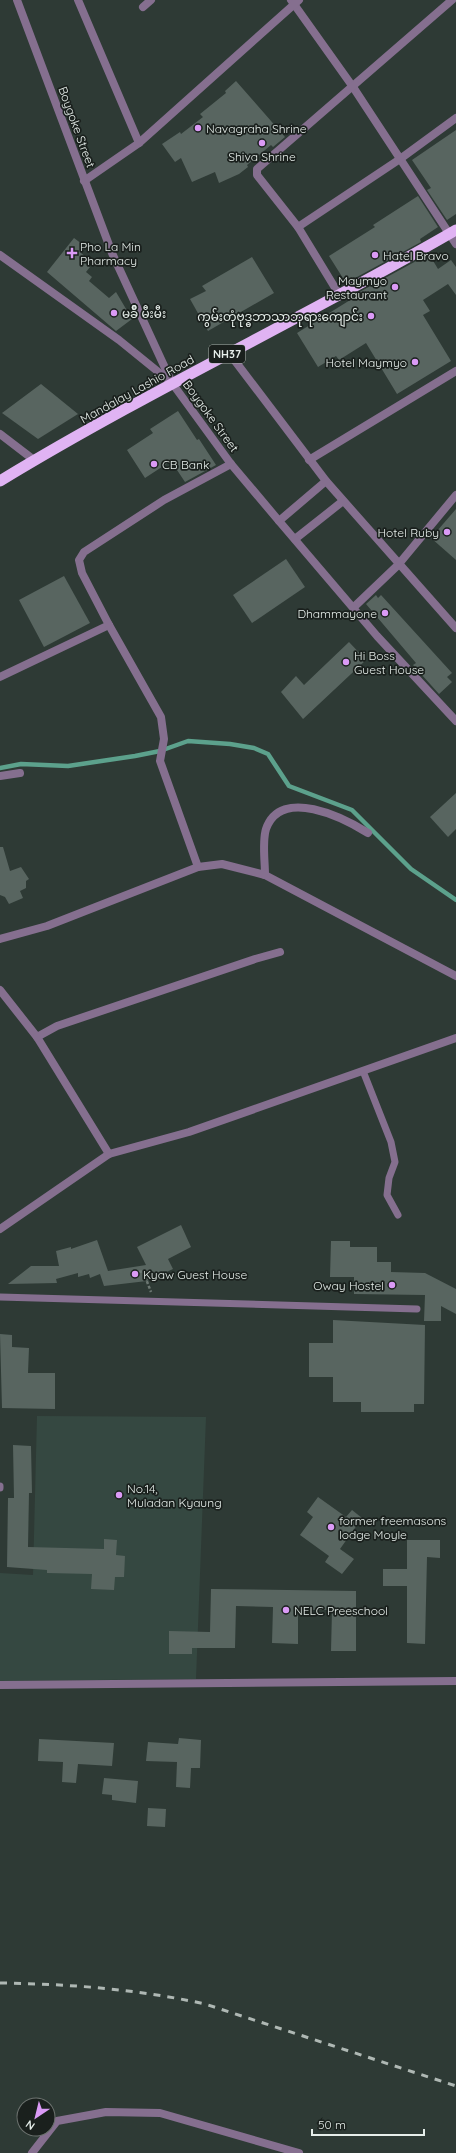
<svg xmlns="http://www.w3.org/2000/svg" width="456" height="2153" font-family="Quicksand,'Noto Sans Myanmar',sans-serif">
	<rect width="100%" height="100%" fill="#2e3a35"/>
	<polygon fill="#354841" points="37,1416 206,1417 196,1679 0,1681 0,1573 33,1575"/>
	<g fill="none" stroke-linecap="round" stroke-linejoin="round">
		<polyline stroke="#5ca18c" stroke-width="4.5" points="0,768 21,764 68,766 135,756 160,751 188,741 230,744 254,748 268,754 289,786 352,810 411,869 456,900"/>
	</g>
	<g fill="#586560">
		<polygon points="236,81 285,137 273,147 271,145 247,165 248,167 239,174 219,183 215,172 192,182 181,158 175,162 162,144 180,132 181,134 203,117 200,114 226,93 225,91"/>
		<polygon points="456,130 456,214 447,220 427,190 431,188 412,160"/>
		<polygon points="418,196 438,227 420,239 421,242 346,283 329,256 375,227 373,225"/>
		<polygon points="74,238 86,247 81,253 88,259 85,263 90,267 86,272 92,277 89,281 109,298 116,292 132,319 116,331 47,272"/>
		<polygon points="429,254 438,269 451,260 456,267 456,295 448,284 423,300 430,311 423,315 451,361 397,394 366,343 339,360 336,356 318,367 297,333 355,297 354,295"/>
		<polygon points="252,257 274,293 208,331 190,299 206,291 202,286"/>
		<polygon points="41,384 78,414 38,439 2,413"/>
		<polygon points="178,411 197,440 199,439 216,465 185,482 171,461 145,478 127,450 153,433 150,429"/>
		<polygon points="456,509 456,560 431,538"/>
		<polygon points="286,559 305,587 252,623 233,595"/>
		<polygon points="64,576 90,623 44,647 19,600"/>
		<polygon points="376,595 378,598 381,595 452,673 447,677 452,682 439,694 413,665 416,663 366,604"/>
		<polygon points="349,642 366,660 303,719 281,692 296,676 304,685"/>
		<polygon points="456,793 456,829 448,837 430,817"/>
		<polygon points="0,847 3,847 10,871 21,867 29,879 26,881 26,888 20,891 23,898 9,904 5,897 0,895"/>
		<polygon points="181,1225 191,1247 168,1259 173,1269 147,1281 104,1286 100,1274 90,1278 89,1274 78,1277 78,1273 56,1279 57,1283 8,1284 31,1266 59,1266 56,1251 71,1247 71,1249 97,1240 108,1271 146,1265 137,1247"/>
		<polygon points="331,1241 350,1241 350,1247 377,1247 377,1262 391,1262 391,1272 425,1273 456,1289 456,1314 441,1306 441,1321 424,1321 425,1295 354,1294 354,1277 330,1277"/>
		<polygon points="333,1320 425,1325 424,1404 414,1404 414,1412 361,1412 361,1402 333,1402 333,1377 309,1377 309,1343 333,1343"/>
		<polygon points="0,1334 12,1335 12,1347 29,1348 28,1373 55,1373 55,1409 2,1408"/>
		<polygon points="13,1445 31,1446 32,1493 29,1493 28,1547 104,1549 104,1539 117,1540 116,1555 125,1556 124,1577 115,1577 114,1590 91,1589 92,1574 47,1573 47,1570 7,1567 8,1498 14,1498"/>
		<polygon points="318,1497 346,1517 352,1510 362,1518 340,1549 354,1559 342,1574 325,1562 329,1556 300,1535 313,1517 307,1512"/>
		<polygon points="407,1540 440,1540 440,1558 427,1557 425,1644 407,1643 407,1586 383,1586 383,1569 407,1569"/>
		<polygon points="211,1589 356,1591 356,1651 331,1651 332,1610 298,1610 298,1644 272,1643 273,1607 236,1606 235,1648 192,1648 192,1654 169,1654 169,1631 210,1632"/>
		<polygon points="179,1738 201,1740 200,1768 191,1768 190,1788 176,1787 177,1762 146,1761 148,1742 178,1744"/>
		<polygon points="39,1739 114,1743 112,1766 78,1764 76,1783 62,1782 63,1762 38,1761"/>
		<polygon points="104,1778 138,1781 136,1803 112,1800 112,1795 102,1794"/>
		<polygon points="148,1808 166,1809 165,1827 147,1826"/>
	</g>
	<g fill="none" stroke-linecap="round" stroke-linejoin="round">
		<polyline stroke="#6d7873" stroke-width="2.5" stroke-dasharray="3 2" stroke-linecap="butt" points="139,1272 143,1271 151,1292"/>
		<g stroke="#856f8f" stroke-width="7">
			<polyline points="363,1071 391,1142 395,1162 389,1178 387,1195 398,1215"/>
			<polyline points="0,1297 417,1309"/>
			<polyline points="0,1486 0,1488"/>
		</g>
		<g stroke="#856f8f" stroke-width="8">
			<polyline points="78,0 139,143"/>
			<polyline points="291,0 353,87 456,244"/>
			<polyline points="143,7 151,0"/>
			<polyline points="84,181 139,143 299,0"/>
			<polyline points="298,227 400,159 456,118"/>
			<polyline points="0,255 119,340 172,383"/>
			<polyline points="340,296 298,227 257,175 257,169 452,0"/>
			<polyline points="229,353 326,481 456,628"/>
			<polyline points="0,434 34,460"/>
			<polyline points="309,460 456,371"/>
			<polyline points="279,521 326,481"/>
			<polyline points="295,539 343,501"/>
			<polyline points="354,607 398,565 456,495"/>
			<polyline points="0,677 109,625"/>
			<polyline points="0,776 20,773"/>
			<polyline points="198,867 160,761 164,739 161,717 109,625 82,573 79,560 84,552 164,500 231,464"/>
			<path d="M265 875C265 861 262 842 266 829 281 786 344 818 368 833"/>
			<polyline points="0,939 47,926 198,867 222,864 265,875 456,976"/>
			<polyline points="0,990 37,1037 109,1154"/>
			<polyline points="37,1037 57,1026 255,959 280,952"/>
			<polyline points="0,1229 109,1154 189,1132 456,1038"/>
		</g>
		<g stroke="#856f8f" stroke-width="8">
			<polyline points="17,0 112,253 172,383 231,464 279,521 377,636 456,721"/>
			<polyline points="0,1685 456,1681"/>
			<polyline points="32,2153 57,2121 106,2112 160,2113 299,2153"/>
		</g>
		<path stroke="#e0b3f3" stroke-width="11" d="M0 481C148 391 306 317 456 230"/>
		<path stroke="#afb8b4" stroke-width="3" stroke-dasharray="7 7" stroke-linecap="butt" d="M0 1983C69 1984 137 1989 205 2004L456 2086"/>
	</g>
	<g fill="#db9af6" stroke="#1a201d" stroke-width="1.5">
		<circle cx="198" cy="128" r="4"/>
		<circle cx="262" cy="143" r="4"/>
		<path d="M70 247h4v4h4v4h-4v4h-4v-4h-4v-4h4z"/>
		<circle cx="375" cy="255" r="4"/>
		<circle cx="395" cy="287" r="4"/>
		<circle cx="114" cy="313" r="4"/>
		<circle cx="371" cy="316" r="4"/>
		<circle cx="415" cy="362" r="4"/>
		<circle cx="154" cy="464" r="4"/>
		<circle cx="447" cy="532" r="4"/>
		<circle cx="385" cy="613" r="4"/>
		<circle cx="346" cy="662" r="4"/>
		<circle cx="135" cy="1274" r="4"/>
		<circle cx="392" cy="1285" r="4"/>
		<circle cx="119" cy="1495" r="4"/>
		<circle cx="331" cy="1527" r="4"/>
		<circle cx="286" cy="1610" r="4"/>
	</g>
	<g text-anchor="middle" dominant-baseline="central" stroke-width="3.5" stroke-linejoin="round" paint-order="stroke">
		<rect fill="#1a201d" stroke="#a9b0ac" stroke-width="1" x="209" y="345" width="36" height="18" rx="3"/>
		<g font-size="11" font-weight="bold" fill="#e6eeea">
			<text x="227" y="354">NH37</text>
		</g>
		<g font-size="12" fill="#e6eeea" stroke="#1a201d">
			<text transform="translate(77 127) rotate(70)">Boygoke Street</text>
			<text transform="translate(137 389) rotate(-29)">Mandalay Lashio Road</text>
			<text transform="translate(211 416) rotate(54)">Boygoke Street</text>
		</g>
		<g font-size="12" fill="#e6eeea" stroke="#1a201d" text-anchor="start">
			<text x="206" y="128">Navagraha Shrine</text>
			<text x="262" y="156" text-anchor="middle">Shiva Shrine</text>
			<text x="80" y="246">Pho La Min<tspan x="80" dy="14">Pharmacy</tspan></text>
			<text x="383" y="255">Hatel Bravo</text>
			<text x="387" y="280" text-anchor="end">Maymyo<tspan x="387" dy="14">Restaurant</tspan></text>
			<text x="122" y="313">မခ်ဳိ မီးမီး</text>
			<text x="363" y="316" text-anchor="end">ကွမ်းတုံဗုဒ္ဓဘာသာဘုရားကျောင်း</text>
			<text x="407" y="362" text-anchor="end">Hotel Maymyo</text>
			<text x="162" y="464">CB Bank</text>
			<text x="439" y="532" text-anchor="end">Hotel Ruby</text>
			<text x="377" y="613" text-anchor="end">Dhammayone</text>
			<text x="354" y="655">Hi Boss<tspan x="354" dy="14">Guest House</tspan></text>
			<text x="143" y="1274">Kyaw Guest House</text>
			<text x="384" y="1285" text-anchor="end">Oway Hostel</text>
			<text x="127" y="1488">No.14,<tspan x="127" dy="14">Muladan Kyaung</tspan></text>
			<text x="339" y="1520">former freemasons<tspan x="339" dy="14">lodge Moyle</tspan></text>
			<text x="294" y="1610">NELC Preeschool</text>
		</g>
	</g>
	<g transform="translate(36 2117) rotate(215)"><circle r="19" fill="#1a201d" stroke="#6c726f"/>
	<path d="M0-3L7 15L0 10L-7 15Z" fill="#db9af6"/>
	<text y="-6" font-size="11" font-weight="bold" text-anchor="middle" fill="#e6eeea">N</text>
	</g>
	<path d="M312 2129v6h112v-6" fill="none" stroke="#e6eeea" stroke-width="2"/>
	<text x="318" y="2129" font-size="12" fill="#e6eeea" stroke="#1a201d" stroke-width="3" paint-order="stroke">50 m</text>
</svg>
